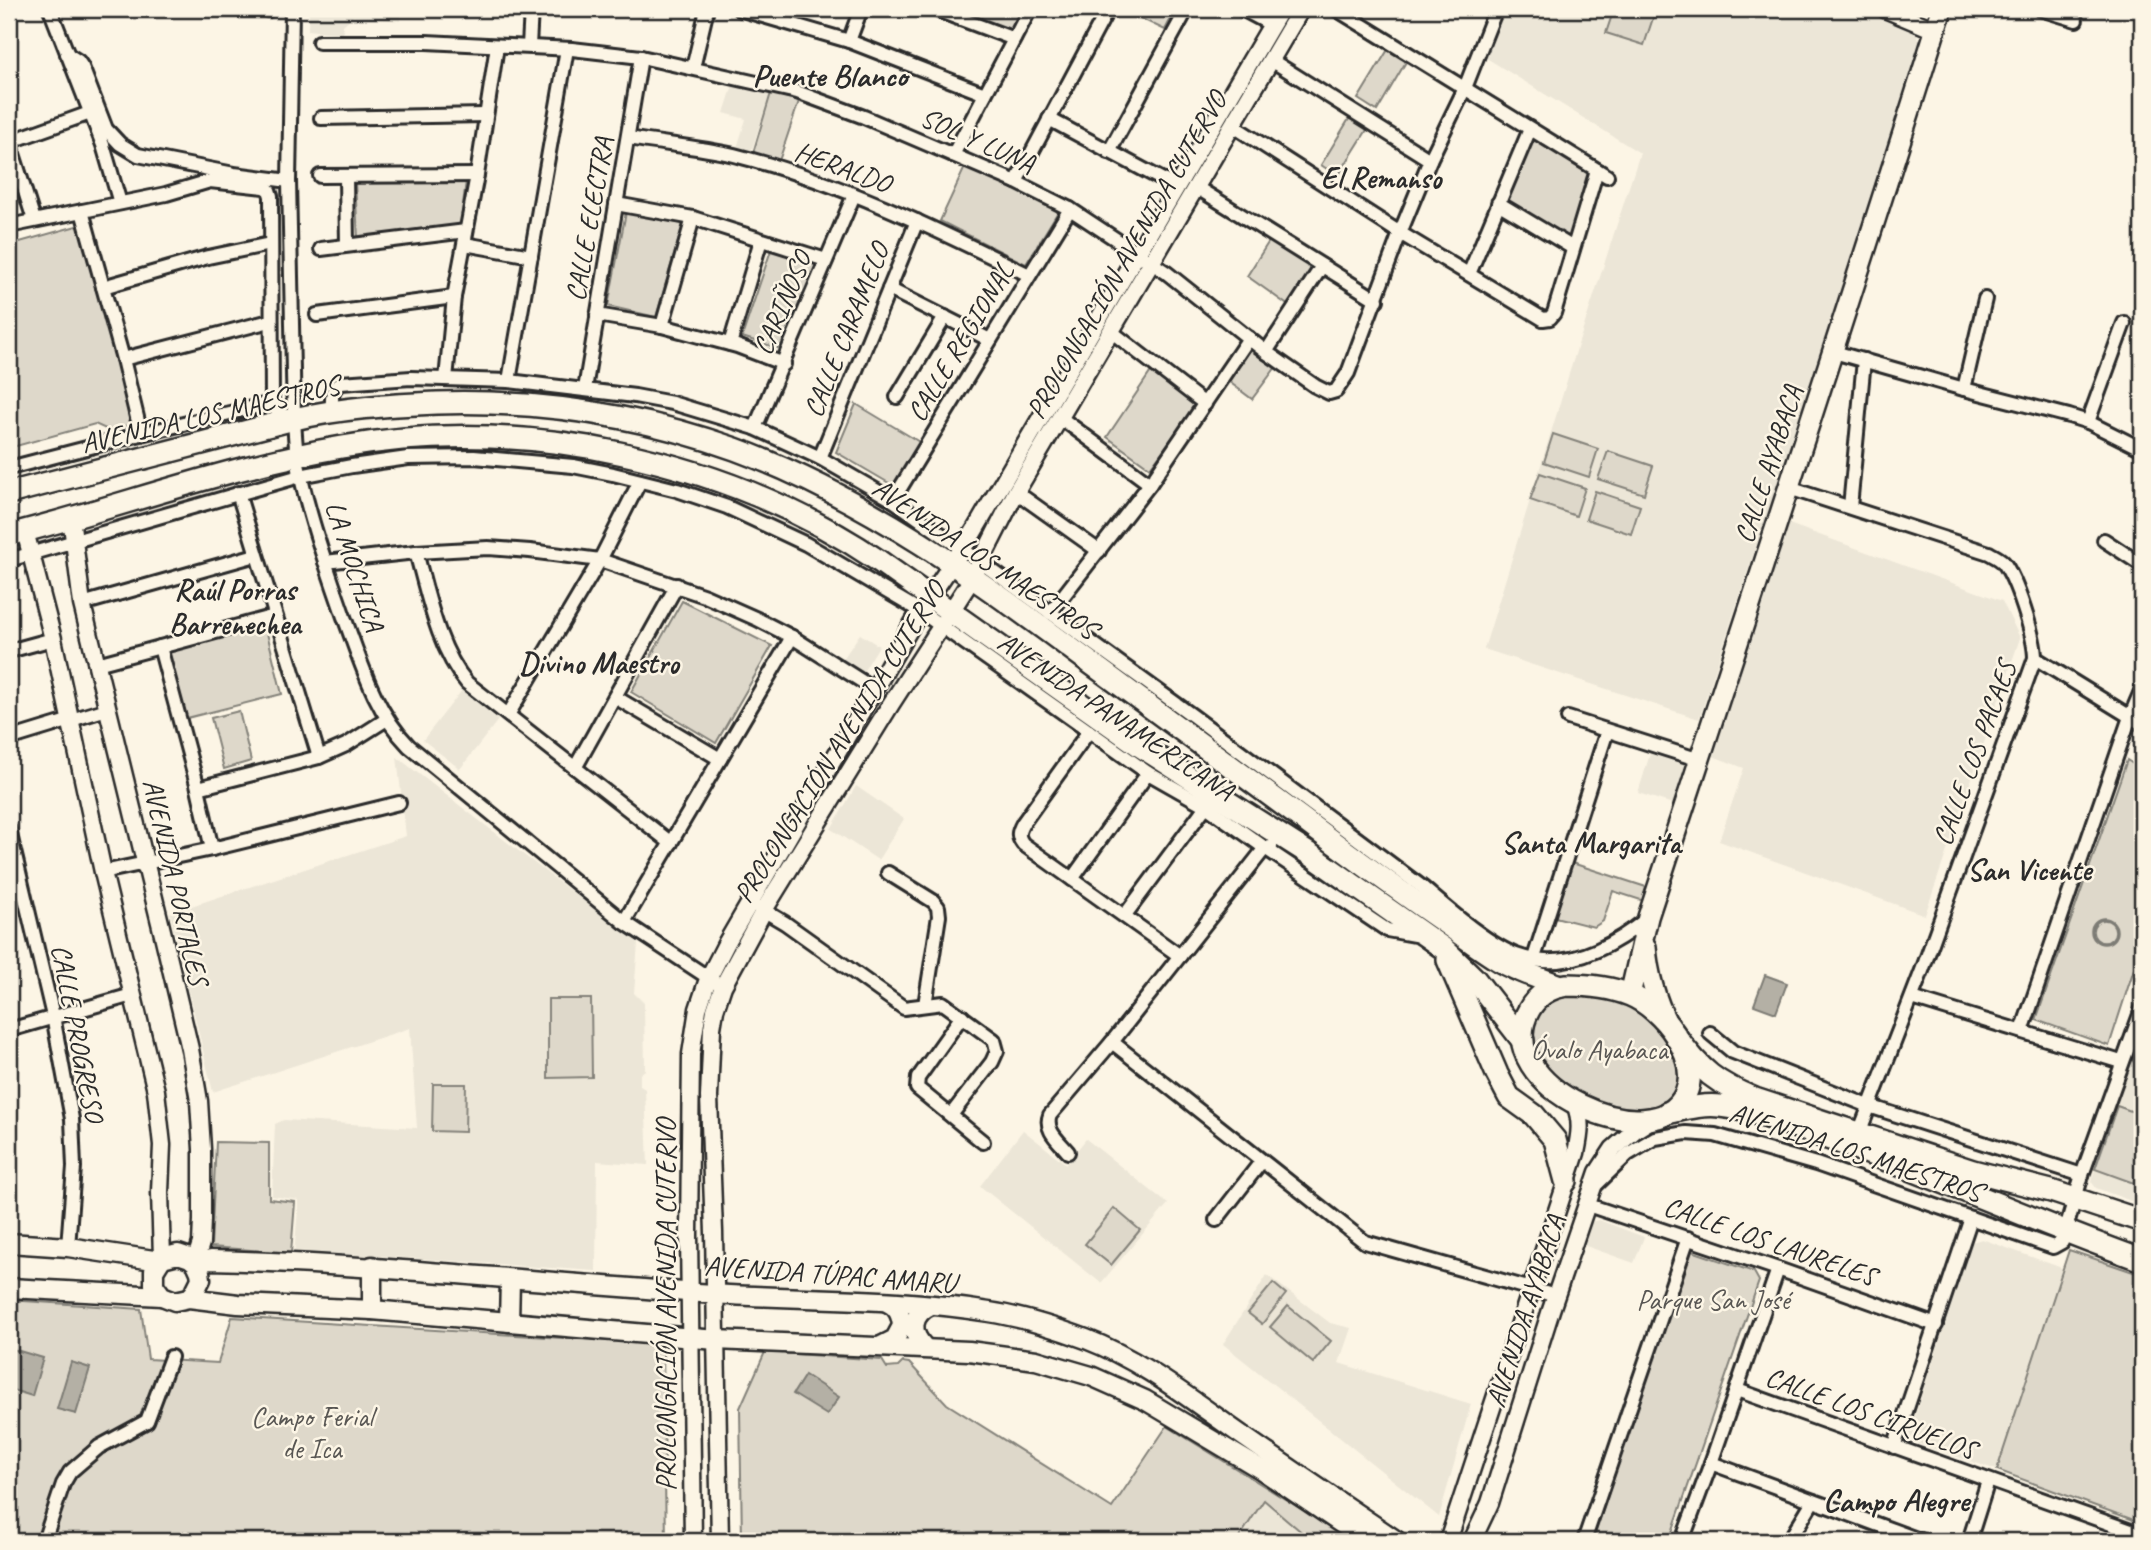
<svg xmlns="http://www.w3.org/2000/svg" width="2151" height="1550" font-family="Caveat,sans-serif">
	<rect width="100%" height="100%" fill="#fcf5e5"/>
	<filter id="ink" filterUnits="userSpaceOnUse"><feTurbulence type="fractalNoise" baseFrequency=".0143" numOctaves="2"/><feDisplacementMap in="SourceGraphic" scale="14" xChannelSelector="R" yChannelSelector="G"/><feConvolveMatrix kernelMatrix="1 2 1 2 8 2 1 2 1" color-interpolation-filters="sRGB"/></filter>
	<g filter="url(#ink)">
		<g fill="#ece6d7">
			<polygon points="309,9 401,9 400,21 353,16 343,25 343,34 308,30"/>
			<polygon points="1499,9 1863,9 1909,27 1916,33 1920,42 1921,52 1847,274 1802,416 1748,570 1699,719 1484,649 1578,345 1640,153 1480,54"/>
			<polygon points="733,85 770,94 751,152 737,148 746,119 724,113"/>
			<polygon points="1789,524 2002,601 2020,638 1925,915 1719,841 1744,768 1713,756"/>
			<polygon points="860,634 879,646 863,672 843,659"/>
			<polygon points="463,689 489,708 487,711 498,720 460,769 423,740"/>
			<polygon points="1650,754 1685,765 1673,804 1638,793"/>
			<polygon points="397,757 638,943 634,993 644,1003 645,1070 640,1074 640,1086 645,1089 648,1165 597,1161 596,1271 364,1255 294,1254 299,1200 272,1196 275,1124 284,1120 417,1128 410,1028 213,1092 170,913 406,836"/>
			<polygon points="856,786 904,819 878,860 831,829"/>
			<polygon points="2142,1030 2142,1205 2096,1188 2091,1181"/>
			<polygon points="1023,1130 1066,1164 1086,1139 1168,1204 1101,1283 980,1186"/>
			<polygon points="1599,1220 1644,1237 1634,1263 1583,1245 1591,1222"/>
			<polygon points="1982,1239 2062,1268 2047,1319 1997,1470 1916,1443 1909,1434 1972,1242"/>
			<polygon points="1267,1275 1330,1323 1351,1328 1339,1363 1471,1404 1439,1517 1223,1344"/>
			<polygon points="1263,1500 1312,1541 1237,1541"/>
		</g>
		<g fill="#ded8ca" stroke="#84827a" stroke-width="2">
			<polygon points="957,9 1022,9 1011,31"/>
			<polygon points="1121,9 1176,9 1165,30"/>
			<polygon points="1614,9 1656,9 1644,45 1606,33"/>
			<polygon points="1389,48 1407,60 1377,111 1358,99"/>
			<polygon points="771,93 799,101 779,161 753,153"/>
			<polygon points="1352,114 1370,125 1338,176 1321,165"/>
			<polygon points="1535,135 1590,169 1570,236 1566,236 1506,200"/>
			<polygon points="965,167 1059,210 1026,264 940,221"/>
			<polygon points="466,181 460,228 358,239 355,182"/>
			<polygon points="626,212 683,224 656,317 608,306"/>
			<polygon points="80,225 133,424 110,431 95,424 9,448 9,245"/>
			<polygon points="1271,238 1315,264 1289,306 1247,276"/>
			<polygon points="771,250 820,265 784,350 742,337"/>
			<polygon points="1251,349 1276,367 1252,399 1228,381"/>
			<polygon points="1152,370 1198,403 1150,468 1107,437"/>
			<polygon points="856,404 921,443 894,486 836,452"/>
			<polygon points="1553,434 1598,449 1589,477 1544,462"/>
			<polygon points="1608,451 1653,466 1644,494 1598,479"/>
			<polygon points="1540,473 1585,488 1576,516 1530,500"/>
			<polygon points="1595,491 1640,506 1631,534 1586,519"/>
			<polygon points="682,601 772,646 716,743 631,692"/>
			<polygon points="265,625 282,694 183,719 166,650"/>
			<polygon points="239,711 251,761 224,769 211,718"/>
			<polygon points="2127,760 2142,770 2142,944 2109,1046 2036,1020"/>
			<polygon points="1572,863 1649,888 1644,901 1613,891 1603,921 1594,927 1555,917"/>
			<path d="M1562 991C1577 993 1608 994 1621 1000 1647 1011 1694 1060 1676 1091 1672 1098 1663 1104 1657 1110H1610L1548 1077 1524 1020Z"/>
			<polygon points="548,999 591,999 592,1077 548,1078"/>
			<polygon points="433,1084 466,1084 465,1132 432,1131"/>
			<polygon points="2117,1106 2142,1115 2142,1186 2095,1169"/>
			<polygon points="216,1142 269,1143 269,1199 295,1202 291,1253 211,1247"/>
			<polygon points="1114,1208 1140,1230 1111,1265 1085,1244"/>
			<polygon points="1689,1250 1754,1272 1759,1281 1669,1541 1599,1541 1596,1531"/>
			<polygon points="2069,1250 2142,1275 2142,1523 1997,1470"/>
			<polygon points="1273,1283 1286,1294 1262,1324 1248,1313"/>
			<polygon points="9,1300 141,1309 148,1359 218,1363 232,1317 656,1344 663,1349 666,1541 9,1541"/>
			<polygon points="1288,1306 1331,1341 1313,1363 1270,1327"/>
			<polygon points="765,1352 882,1360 887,1368 898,1367 903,1362 909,1363 947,1404 1112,1508 1167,1426 1353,1541 1312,1541 1264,1500 1237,1541 742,1541 740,1408"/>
		</g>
		<g fill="#b4b0a5" stroke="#7d7b74" stroke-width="2">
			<polygon points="1765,975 1787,983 1776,1013 1754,1005"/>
			<polygon points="9,1348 43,1358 32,1396 9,1389"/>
			<polygon points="71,1362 90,1368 76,1414 57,1409"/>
			<polygon points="805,1375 839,1397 827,1415 793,1394"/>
		</g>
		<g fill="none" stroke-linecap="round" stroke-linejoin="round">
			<circle stroke="#7d7b74" stroke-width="3.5" cx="2104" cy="931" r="12"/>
			<g stroke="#2b2b2b" stroke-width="18">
				<g id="minor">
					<polyline points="50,9 103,145 120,203"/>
					<polyline points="266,9 268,10"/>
					<path d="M292 9 289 181 294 419C295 438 296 459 301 478 312 525 328 571 344 617 361 662 374 710 409 746L624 922 715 982"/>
					<polyline points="739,9 849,41 985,94"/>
					<polyline points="934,9 1014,39"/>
					<polyline points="1242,9 1272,25"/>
					<polyline points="1336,9 1607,176"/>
					<polyline points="2040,9 2076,20"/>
					<polyline points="849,41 861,9"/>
					<polyline points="319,42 426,42 572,49 641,57 797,92 864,117 1016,182 1070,209 1167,273 1266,352 1315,386 1329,393 1336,391 1348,373 1400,233 1430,160 1465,88 1496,9"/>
					<polyline points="529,46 531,9"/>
					<polyline points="67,54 78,61 82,67 106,129 120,144 138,155 234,174 289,181"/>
					<polyline points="1271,60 1430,160"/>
					<polyline points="693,68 707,9"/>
					<polyline points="321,118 485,115"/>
					<polyline points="1049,119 1176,187"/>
					<polyline points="1232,125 1400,233 1543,319 1550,318 1554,313 1597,170"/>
					<path d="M629 138C663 144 700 147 734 155 837 181 934 228 1029 275"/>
					<polyline points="9,141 34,220"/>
					<polyline points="9,142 90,113"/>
					<polyline points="1109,152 1187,9"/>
					<polyline points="953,155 1030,9"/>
					<polyline points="320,176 477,175"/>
					<polyline points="346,177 347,245"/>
					<polyline points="1016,182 1108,9"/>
					<polyline points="1196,187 1377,300"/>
					<polyline points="1498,203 1573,248"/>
					<polyline points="616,204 693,218 826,260"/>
					<polyline points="82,211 123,359 141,434"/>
					<path d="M9 226 166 194 210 181 264 187 269 190 271 196 272 403C276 413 283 415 293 419"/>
					<polyline points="465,244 531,256"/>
					<polyline points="321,249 466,231"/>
					<polyline points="1469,274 1530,129"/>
					<polyline points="103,287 208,257 270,244"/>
					<polyline points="889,289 990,340"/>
					<polyline points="317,315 454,297"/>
					<polyline points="597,315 662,326 737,346 784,364"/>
					<polyline points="662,326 693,218"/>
					<polyline points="1112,332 1205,404"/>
					<polyline points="730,344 761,240"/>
					<polyline points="1266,352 1322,266"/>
					<polyline points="1834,352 1964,389 2069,416 2088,422 2142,449"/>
					<polyline points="123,359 270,321"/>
					<polyline points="446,379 454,297 477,175 497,46"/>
					<polyline points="509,381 567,49"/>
					<polyline points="585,389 641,57"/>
					<polyline points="1964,389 1985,299"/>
					<polyline points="897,397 945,317"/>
					<path d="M332 410C332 400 330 388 341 383L411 378 509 381 635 396 672 403 755 428 820 458 893 500 979 561 1193 716 1422 887C1447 908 1489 946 1519 956 1566 973 1612 947 1648 918"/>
					<polyline points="1061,418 1150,484"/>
					<polyline points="2088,422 2124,323"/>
					<polyline points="755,428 854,195"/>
					<polyline points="820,458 917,221"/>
					<polyline points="9,468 141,434 272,403"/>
					<path d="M1789 488 1989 553C1994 556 1999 558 2003 562 2016 578 2035 637 2035 658L1923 968 1859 1133"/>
					<polyline points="1016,492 1099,551"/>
					<polyline points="238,493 319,757"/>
					<polyline points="893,500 1070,209"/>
					<polyline points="1850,507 1864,360"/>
					<polyline points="2104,540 2142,565"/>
					<path d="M416 552C428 595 438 649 467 683L671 843"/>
					<polyline points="9,560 300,476 352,466 408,458 474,457 573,466 613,474 677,490 727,507 806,544 920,611 1148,773 1206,806 1265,848 1387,930 1420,936"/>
					<polyline points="325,562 416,552 488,548 530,551 600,560 705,596 757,619 792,637 874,689"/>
					<polyline points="82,604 256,555"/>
					<polyline points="1050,613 1150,484 1249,338"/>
					<polyline points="160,647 198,788 212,849"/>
					<polyline points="9,651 53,639"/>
					<polyline points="2035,658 2142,724"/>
					<polyline points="97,664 275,616"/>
					<polyline points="615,697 720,759"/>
					<polyline points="508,715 600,560 640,481"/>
					<polyline points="1568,718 1700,760"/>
					<path d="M1089 731 1023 823C1018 832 1017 836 1023 844L1180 956"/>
					<polyline points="9,739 107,709"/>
					<polyline points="575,768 677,585"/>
					<polyline points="198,788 319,757 346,745 387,719"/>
					<polyline points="9,830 53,1016 72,1119 74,1167 68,1247"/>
					<polyline points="103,872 212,849 399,803"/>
					<polyline points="888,873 933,901 938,907 939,916 925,1005"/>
					<polyline points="1072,879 1148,773"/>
					<polyline points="758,907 785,923 904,1008 943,1003 994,1040 997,1051 992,1062 951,1115"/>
					<polyline points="1125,915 1206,806"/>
					<polyline points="624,922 792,637"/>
					<polyline points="1533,961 1607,731"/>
					<polyline points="1912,998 2121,1062"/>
					<polyline points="962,1016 918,1078 917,1088 983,1142"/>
					<polyline points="9,1030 132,995"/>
					<polyline points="2022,1031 2130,717 2142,689"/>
					<polyline points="1710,1033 1733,1052 1869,1106 2082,1175"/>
					<polyline points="1112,1042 1365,1242 1556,1296"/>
					<path d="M1068 1152C1059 1141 1044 1130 1050 1115L1112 1042 1265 848 1271 847"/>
					<polyline points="1594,1187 1628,1154 1655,1138 1686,1133 1715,1135 1816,1164 2053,1247 2062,1242 2082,1175 2142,1009"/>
					<polyline points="1588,1205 1778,1269 1936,1325"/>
					<polyline points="1216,1220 1261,1162"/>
					<polyline points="1737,1390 2142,1535"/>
					<polyline points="1894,1447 1971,1218"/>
					<polyline points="1711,1463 1922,1541"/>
					<polyline points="44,1541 63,1484 70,1472 99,1447 147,1421 171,1357"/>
					<polyline points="1584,1541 1688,1238"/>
					<polyline points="1682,1541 1711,1463 1778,1269"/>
					<polyline points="1789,1541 1813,1501"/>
					<polyline points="1969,1541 1988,1481"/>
				</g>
			</g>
			<g stroke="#2b2b2b" stroke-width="21">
				<g id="tertiary">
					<polyline points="1885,9 1935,30"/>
					<polyline points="71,517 82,604 164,939 190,1049 199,1101 202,1149 202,1220 201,1243 195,1262"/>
					<polyline points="25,531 53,639 103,872 156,1091 162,1145 160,1192 162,1258"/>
					<polyline points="693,1541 689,1235 691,1054 698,1009 708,979 727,942 920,611 973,533 1281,9"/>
					<polyline points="720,1541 714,1232 709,1097 712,1028 715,1010 723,986 764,910 891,704 973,577 1016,492 1301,9"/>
					<path d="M1448 1541 1576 1153C1580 1134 1582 1121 1575 1104"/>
					<polyline points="1472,1541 1490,1503 1551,1310 1598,1172 1613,1149 1635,1130 1651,1120"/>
				</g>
			</g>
			<g stroke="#2b2b2b" stroke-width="23">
				<g id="secondary">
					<polyline points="9,1243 68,1247 160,1261"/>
					<path d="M196 1263 211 1260C379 1264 546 1283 713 1294 805 1300 899 1297 989 1312 1022 1317 1056 1328 1086 1339 1138 1359 1181 1392 1226 1424 1282 1464 1340 1502 1397 1541"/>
					<polyline points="9,1288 162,1296"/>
					<polyline points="189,1298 194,1293 201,1279 200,1272 196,1263 190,1258 178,1254 162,1258 154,1271 154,1285 162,1296 175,1301 189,1298 238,1304 372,1310 716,1340 969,1351 1036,1360 1091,1376 1145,1400 1262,1470 1367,1541"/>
					<polyline points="372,1310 372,1266"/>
					<polyline points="509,1322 510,1280"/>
					<path d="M881 1346 895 1339 902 1326C901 1315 898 1307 887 1302"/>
					<path d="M925 1348C909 1332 911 1315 931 1305"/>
				</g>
			</g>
			<g stroke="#2b2b2b" stroke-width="24">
				<g id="primary">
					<path d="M1646 947C1648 974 1656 1001 1668 1025"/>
					<path d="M1630 995 1648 917C1747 615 1847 313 1942 9"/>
				</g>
			</g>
			<g stroke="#2b2b2b" stroke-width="26">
				<g id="trunk">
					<path d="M9 493 294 419C341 408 388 405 437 403 537 400 640 415 735 449 866 497 981 581 1092 664 1162 715 1231 767 1301 818 1347 853 1394 887 1441 920 1461 934 1480 949 1500 961 1519 972 1540 978 1560 986"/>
					<path d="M9 535C120 507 229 466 342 447 523 415 726 458 879 561L1140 746 1311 855 1443 948 1474 978 1523 1041"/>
					<polyline points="1448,960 1497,1074 1509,1097 1534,1115 1555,1140 1566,1181"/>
					<path d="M1567 985C1589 985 1610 987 1630 995 1662 1008 1701 1057 1686 1093 1657 1162 1486 1085 1529 1010 1537 995 1551 987 1567 985Z"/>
					<path d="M1677 1038C1701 1071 1716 1083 1755 1099L1973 1171 2051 1191 2142 1221"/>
					<path d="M1667 1113C1685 1109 1702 1104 1720 1106 1758 1110 1796 1128 1833 1140 1937 1177 2038 1223 2142 1260"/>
				</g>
			</g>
			<use href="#minor" stroke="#fcf5e5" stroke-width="12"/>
			<use href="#tertiary" stroke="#fcf5e5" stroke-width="16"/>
			<use href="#secondary" stroke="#fcf5e5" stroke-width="18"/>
			<use href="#primary" stroke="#fcf5e5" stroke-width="19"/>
			<use href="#trunk" stroke="#fcf5e5" stroke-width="21"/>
		</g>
	</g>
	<g text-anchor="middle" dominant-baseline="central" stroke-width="5" stroke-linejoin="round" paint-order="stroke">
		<g font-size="28" fill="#2b2b2b" stroke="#fcf5e5">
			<text transform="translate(978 140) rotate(24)">SOL Y LUNA</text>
			<text transform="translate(843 167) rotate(20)">HERALDO</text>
			<text transform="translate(589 219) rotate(-80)">CALLE ELECTRA</text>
			<text transform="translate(1126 255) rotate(-60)">PROLONGACIÓN AVENIDA CUTERVO</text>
			<text transform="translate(782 303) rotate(-67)">CARIÑOSO</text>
			<text transform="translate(846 330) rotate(-68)">CALLE CARAMELO</text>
			<text transform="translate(960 342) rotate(-59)">CALLE REGIONAL</text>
			<text transform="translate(210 414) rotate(-13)">AVENIDA LOS MAESTROS</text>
			<text transform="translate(1768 464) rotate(-72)">CALLE AYABACA</text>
			<text transform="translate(985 558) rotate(34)">AVENIDA LOS MAESTROS</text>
			<text transform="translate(355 566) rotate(72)">LA MOCHICA</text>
			<text transform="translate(1116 716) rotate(34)">AVENIDA PANAMERICANA</text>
			<text transform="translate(839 742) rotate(-58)">PROLONGACIÓN AVENIDA CUTERVO</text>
			<text transform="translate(1974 753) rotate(-70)">CALLE LOS PACAES</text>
			<text transform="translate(176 882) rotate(77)">AVENIDA PORTALES</text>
			<text transform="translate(78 1033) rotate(79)">CALLE PROGRESO</text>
			<text transform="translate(1856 1152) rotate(18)">AVENIDA LOS MAESTROS</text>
			<text transform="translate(1770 1241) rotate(19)">CALLE LOS LAURELES</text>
			<text transform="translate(830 1274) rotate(4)">AVENIDA TÚPAC AMARU</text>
			<text transform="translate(665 1305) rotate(-90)">PROLONGACIÓN AVENIDA CUTERVO</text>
			<text transform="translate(1525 1311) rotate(-72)">AVENIDA AYABACA</text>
			<text transform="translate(1871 1413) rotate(20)">CALLE LOS CIRUELOS</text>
		</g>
		<g font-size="28" fill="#585653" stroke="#fcf5e5">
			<text x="1599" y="1049">Óvalo Ayabaca</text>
			<text x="1713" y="1299">Parque San José</text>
			<text x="312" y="1416">Campo Ferial<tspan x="312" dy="32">de Ica</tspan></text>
		</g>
		<g font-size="30" font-weight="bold" fill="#2b2b2b" stroke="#fcf5e5">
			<text x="1381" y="178">El Remanso</text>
			<text x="235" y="590">Raúl Porras<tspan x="235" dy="34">Barrenechea</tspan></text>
			<text x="599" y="663">Divino Maestro</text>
			<text x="1591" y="843">Santa Margarita</text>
			<text x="2029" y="870">San Vicente</text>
		</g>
		<g font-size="32" font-weight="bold" fill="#2b2b2b" stroke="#fcf5e5">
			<text x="830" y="75">Puente Blanco</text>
			<text x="1896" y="1500">Campo Alegre</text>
		</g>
	</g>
	<rect width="2151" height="1550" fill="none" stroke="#fcf5e5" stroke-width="35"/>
	<rect x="18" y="18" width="2116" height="1515" fill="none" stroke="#2b2b2b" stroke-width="2.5" filter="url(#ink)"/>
</svg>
